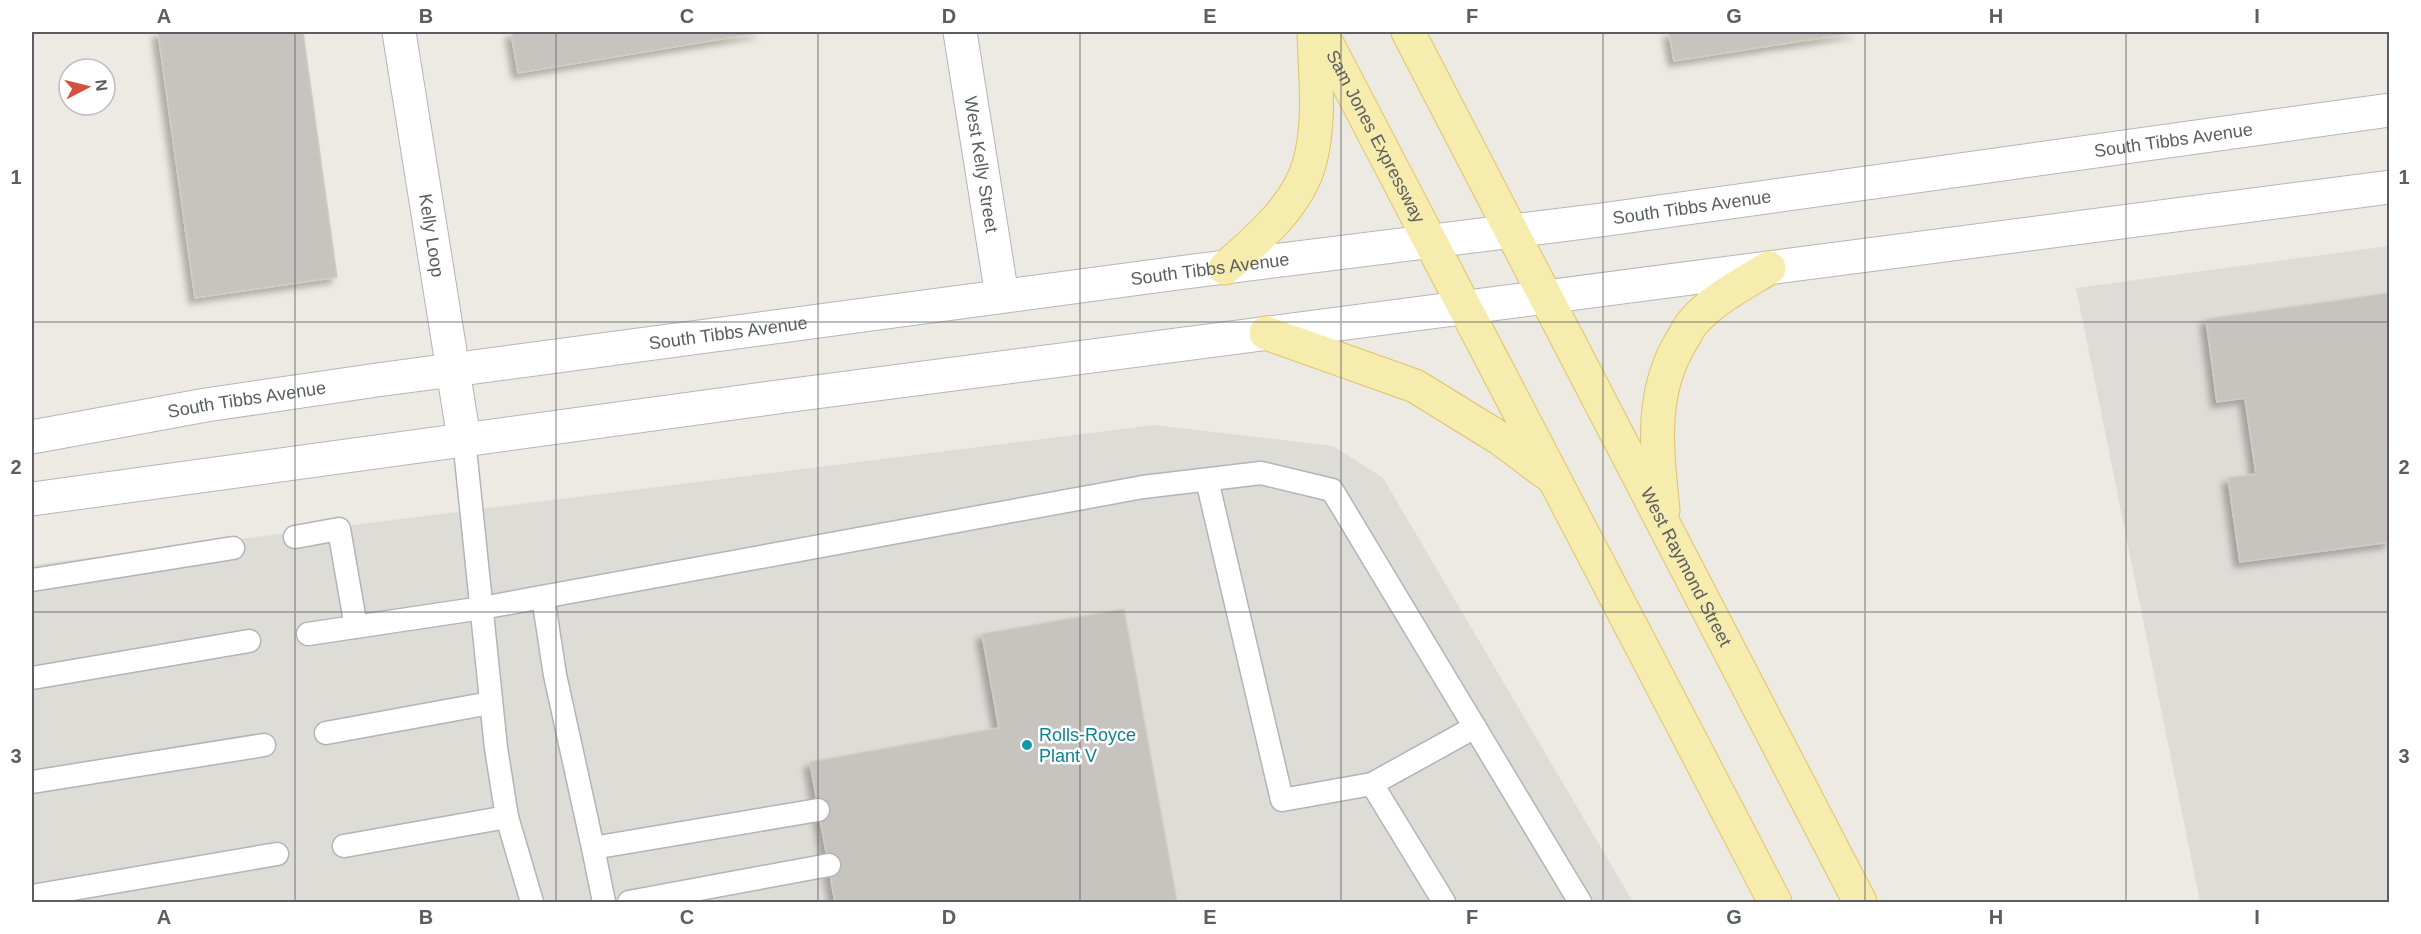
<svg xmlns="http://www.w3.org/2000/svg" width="2421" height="934" font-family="Helvetica,sans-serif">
	<defs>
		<filter id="shadow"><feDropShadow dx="-5.5" dy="5.5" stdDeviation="3" flood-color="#0004"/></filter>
	</defs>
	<rect width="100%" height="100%" fill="#eceae2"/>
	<g fill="#dddcd7">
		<polygon points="2389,246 2389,902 2200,902 2076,288"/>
		<polygon points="1154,425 1333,446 1383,478 1633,902 32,902 32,565"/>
	</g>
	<g fill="#c7c4bf" stroke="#d0ccc2" stroke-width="1.5" filter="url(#shadow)">
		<polygon points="158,32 303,32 337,277 195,298"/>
		<polygon points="511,32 763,32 518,73"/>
		<polygon points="1669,32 1858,32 1674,61"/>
		<polygon points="2390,293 2390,542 2240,562 2228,478 2256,474 2245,398 2217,402 2206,319"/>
		<polygon points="1124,609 1177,902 835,902 810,762 999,728 982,634"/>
	</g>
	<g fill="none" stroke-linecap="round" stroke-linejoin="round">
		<g stroke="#b3b4b8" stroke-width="25">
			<g id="lane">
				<polyline points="464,439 496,748 507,817 532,902"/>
				<polyline points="1207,480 1282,800 1372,784 1475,727"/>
				<polyline points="295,537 339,529 356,627"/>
				<polyline points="32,580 233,548"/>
				<polyline points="543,597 555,675 593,848 818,810"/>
				<polyline points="308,634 482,608 1143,487 1261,473 1332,490 1580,902"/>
				<polyline points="32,678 249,641"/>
				<polyline points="326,733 490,703"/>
				<polyline points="32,782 264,745"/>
				<polyline points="1372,784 1444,902"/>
				<polyline points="344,846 507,817"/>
				<polyline points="593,848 604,902"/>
				<polyline points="32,896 277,854"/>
				<polyline points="629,902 829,865"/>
			</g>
		</g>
		<g stroke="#b3b4b8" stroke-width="35">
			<g id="street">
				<path id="s1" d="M399 32 464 439"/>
				<path id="s2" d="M960 32 1002 296"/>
			</g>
		</g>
		<g stroke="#b4b6bb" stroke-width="35">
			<g id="secondary">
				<path id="s3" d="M32 437 206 405 377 380 1178 273 1601 220 2390 110"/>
				<polyline points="32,499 785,396 2390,187"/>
			</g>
		</g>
		<g stroke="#e1c366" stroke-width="35">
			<g id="primary">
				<path id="s4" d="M1321 32 1775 902"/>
				<path id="s5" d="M1408 32 1860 902"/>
				<path d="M1225 268C1258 239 1299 205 1310 161 1321 119 1315 74 1314 32"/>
				<polyline points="1266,333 1415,386 1501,439 1549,475"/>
				<path d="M1663 510C1657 451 1649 393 1682 340 1686 334 1689 326 1694 321 1715 298 1743 284 1769 268"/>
			</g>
		</g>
		<use href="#lane" stroke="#fff" stroke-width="22"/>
		<use href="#street" stroke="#fff" stroke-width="33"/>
		<use href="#secondary" stroke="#fff" stroke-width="33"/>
		<use href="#primary" stroke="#f5ecae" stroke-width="33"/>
	</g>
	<path fill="none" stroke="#5b5d61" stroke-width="1.5" stroke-opacity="0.55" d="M295 32V902M556 32V902M818 32V902M1080 32V902M1341 32V902M1603 32V902M1865 32V902M2126 32V902M32 322H2390M32 612H2390"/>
	<circle fill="#0f9aa8" stroke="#fff" stroke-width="2" cx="1027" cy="745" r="6"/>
	<g text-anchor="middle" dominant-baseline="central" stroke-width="5" stroke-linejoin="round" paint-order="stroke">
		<g font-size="18" fill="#5b5d61" stroke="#fff">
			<text stroke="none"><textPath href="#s4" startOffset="118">Sam Jones Expressway</textPath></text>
			<text stroke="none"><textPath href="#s3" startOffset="2162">South Tibbs Avenue</textPath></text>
			<text stroke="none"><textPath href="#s2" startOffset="134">West Kelly Street</textPath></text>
			<text stroke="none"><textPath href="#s3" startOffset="1676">South Tibbs Avenue</textPath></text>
			<text stroke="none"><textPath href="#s1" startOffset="206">Kelly Loop</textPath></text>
			<text stroke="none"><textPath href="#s3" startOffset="1190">South Tibbs Avenue</textPath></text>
			<text stroke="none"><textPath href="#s3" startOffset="704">South Tibbs Avenue</textPath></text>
			<text stroke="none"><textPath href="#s3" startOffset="218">South Tibbs Avenue</textPath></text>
			<text stroke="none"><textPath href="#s5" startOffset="603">West Raymond Street</textPath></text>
		</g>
		<g font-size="18" fill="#0d838f" stroke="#fff" text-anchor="start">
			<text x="1039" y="735">Rolls-Royce<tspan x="1039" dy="21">Plant V</tspan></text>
		</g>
	</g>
	<rect width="2421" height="934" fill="none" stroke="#ffffff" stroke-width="66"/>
	<g transform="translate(87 87) rotate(83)"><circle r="28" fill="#ffffff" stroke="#bdbec0" stroke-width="1.5"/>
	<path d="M0-4.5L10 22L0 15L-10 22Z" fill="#d5513f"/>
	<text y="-9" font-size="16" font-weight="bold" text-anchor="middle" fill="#5b5d61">N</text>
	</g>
	<rect x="33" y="33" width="2355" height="868" fill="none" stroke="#5b5d61" stroke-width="2"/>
	<g font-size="20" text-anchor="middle" font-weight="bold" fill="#5b5d61">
		<text x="164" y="23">A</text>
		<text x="426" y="23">B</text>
		<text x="687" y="23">C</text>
		<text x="949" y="23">D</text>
		<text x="1210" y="23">E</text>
		<text x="1472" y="23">F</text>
		<text x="1734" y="23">G</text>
		<text x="1996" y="23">H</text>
		<text x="2257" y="23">I</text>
		<text x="16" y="184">1</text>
		<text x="2404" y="184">1</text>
		<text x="16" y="474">2</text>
		<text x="2404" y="474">2</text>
		<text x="16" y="763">3</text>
		<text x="2404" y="763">3</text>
		<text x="164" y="924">A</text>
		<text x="426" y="924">B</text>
		<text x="687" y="924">C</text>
		<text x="949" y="924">D</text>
		<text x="1210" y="924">E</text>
		<text x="1472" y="924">F</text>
		<text x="1734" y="924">G</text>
		<text x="1996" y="924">H</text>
		<text x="2257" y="924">I</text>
	</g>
</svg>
